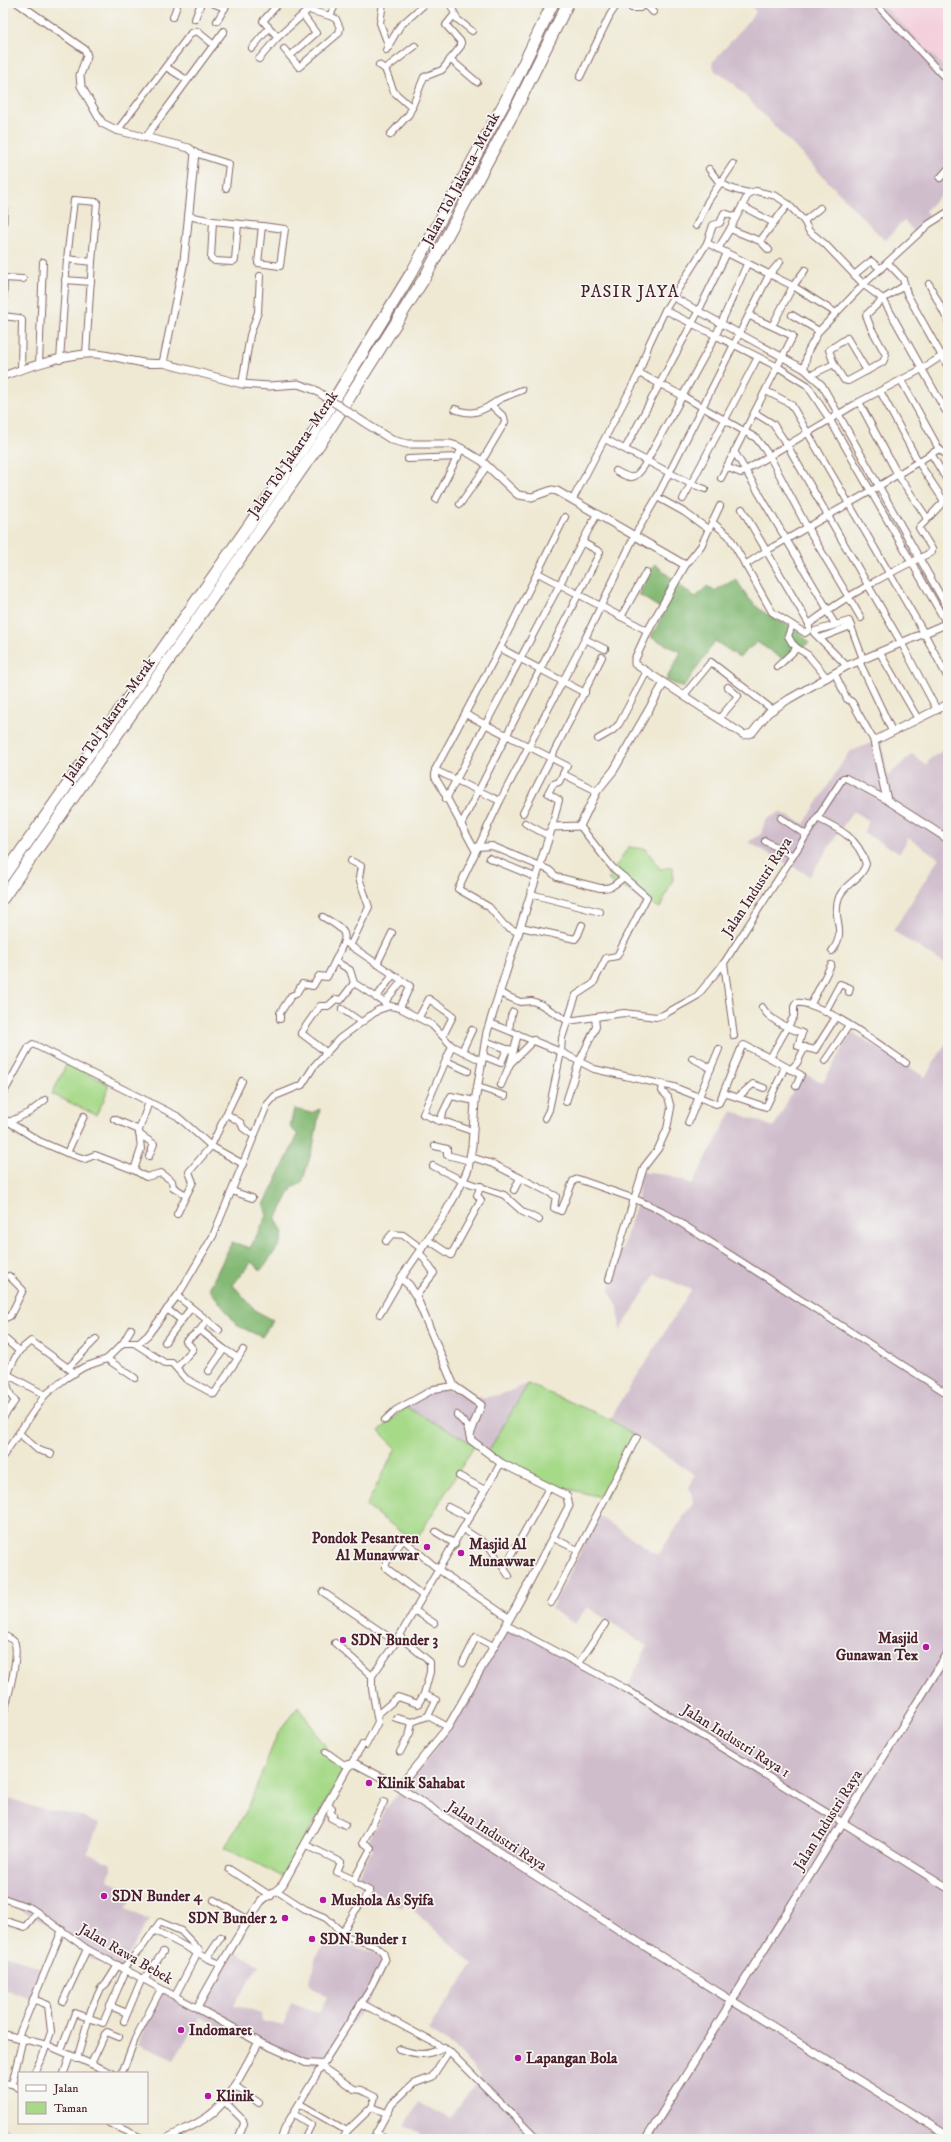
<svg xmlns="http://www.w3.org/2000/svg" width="951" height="2142" font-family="'IM FELL DW Pica',serif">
	<rect width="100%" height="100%" fill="#f6f6f2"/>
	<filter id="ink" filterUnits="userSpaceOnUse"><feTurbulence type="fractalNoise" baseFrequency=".025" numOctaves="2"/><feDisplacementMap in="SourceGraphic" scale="8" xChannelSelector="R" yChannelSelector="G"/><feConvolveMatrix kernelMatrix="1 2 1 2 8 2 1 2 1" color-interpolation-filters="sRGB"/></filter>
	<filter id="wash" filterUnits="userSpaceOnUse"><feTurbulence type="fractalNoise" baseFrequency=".012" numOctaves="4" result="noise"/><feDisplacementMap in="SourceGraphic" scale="16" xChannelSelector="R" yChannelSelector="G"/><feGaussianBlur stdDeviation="0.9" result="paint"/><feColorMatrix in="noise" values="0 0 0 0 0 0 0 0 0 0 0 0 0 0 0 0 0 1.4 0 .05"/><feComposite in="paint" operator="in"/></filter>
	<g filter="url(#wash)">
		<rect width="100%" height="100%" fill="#efe9d3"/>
		<polygon fill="#f4cfdc" points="881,3 948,3 948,71 886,10"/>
		<g fill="#d0bdcc">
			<polygon points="748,3 881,3 948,71 948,171 941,179 948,188 925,211 930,216 915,233 904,220 885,241 733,83 715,71 712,63 756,12"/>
			<polygon points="881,739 888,776 912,754 926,765 931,758 948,747 948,966 893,931 939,858 908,838 900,853 863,833 869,821 853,811 810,876 748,842 761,834 765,820 780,812 804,824 849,752"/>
			<polygon points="852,1032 925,1077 948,1040 948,2139 417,2139 420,2133 405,2125 419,2102 450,2119 481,2076 454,2047 428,2030 473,1964 405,1903 402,1908 355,1880 373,1849 367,1843 385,1809 426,1762 463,1709 480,1674 510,1626 627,1688 647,1646 587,1607 575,1624 551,1609 599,1516 658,1555 694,1501 689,1488 695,1475 610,1419 691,1290 655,1274 620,1331 618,1306 609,1291 638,1199 640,1172 666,1175 692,1184 732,1111 774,1127 802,1073 823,1082"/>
			<polygon points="528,1384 488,1452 466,1442 406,1407 418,1393 431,1386 482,1398 502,1394"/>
			<polygon points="3,1796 37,1808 78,1815 99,1824 87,1853 112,1864 108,1880 133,1893 126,1909 149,1920 119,1969 93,1960 55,1929 15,1906 3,1902"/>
			<polygon points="329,1939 375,1953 388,1964 371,1996 322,2068 245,2040 200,2017 174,2060 138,2044 164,1988 199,2006 233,1950 259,1965 234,2005 261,2014 262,2021 283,2026 291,2002 319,2013 327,1998 309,1984 316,1957"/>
			<polygon points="3,1954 42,1969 31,1999 3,1989"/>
			<polygon points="3,2127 25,2139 3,2139"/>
		</g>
		<g fill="#a6d988" stroke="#787c5a">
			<polygon points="628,847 646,849 660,869 673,867 673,879 660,908 608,880"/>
			<polygon points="67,1063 109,1084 104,1100 96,1115 52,1094"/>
			<polygon points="528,1384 610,1419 637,1437 605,1498 535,1481 488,1452"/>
			<polygon points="406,1407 475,1445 415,1542 366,1506 396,1448 379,1431"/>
			<polygon points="298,1706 343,1772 283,1877 225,1847 248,1808 277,1735"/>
		</g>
		<g fill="#84b974" stroke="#676c50">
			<path d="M655 564 695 598 707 586 714 591 736 579C745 594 753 606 768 615 783 624 798 628 809 642L787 662 757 642 739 657 715 641 683 688 666 680 681 652 651 637 665 611 639 595Z"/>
			<polygon points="294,1109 311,1113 320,1109 313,1147 302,1183 292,1188 276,1219 283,1233 281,1243 261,1270 251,1262 233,1285 256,1311 273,1320 262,1337 238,1326 209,1289 232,1242 250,1248 267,1216 264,1205 298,1135 290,1127"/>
		</g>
	</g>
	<g filter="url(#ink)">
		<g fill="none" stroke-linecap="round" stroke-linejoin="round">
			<g stroke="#846666" stroke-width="8">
				<g id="minor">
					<polyline points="212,3 225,8"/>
					<polyline points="279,3 263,21 278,37 309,9 312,3"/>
					<polyline points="300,3 312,11 330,16 336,3"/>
					<polyline points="383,3 380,23 389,47"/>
					<polyline points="450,3 457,19 472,31"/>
					<polyline points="626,3 632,8 636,3"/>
					<polyline points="875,3 948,81"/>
					<polyline points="632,8 640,8 645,4 653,12"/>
					<polyline points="173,17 178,3"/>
					<polyline points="195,19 201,3"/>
					<polyline points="217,21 228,3"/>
					<polyline points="252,48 269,28"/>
					<polyline points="284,49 299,67 339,33 340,28 336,19 330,16"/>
					<polyline points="386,50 400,26 426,3"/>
					<polyline points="290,56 316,33 303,15"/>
					<polyline points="259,59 278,37"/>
					<polyline points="450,59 477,82"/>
					<polyline points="379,65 385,69 394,92 412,108"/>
					<polyline points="166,67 187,80"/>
					<polyline points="385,69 415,46"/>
					<polyline points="580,77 610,15 618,3"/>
					<polyline points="117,131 191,33 197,31 214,45"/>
					<polyline points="390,135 409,114 424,77 442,70 461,46 461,42 446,25 454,15"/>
					<polyline points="145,138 224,31"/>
					<polyline points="195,153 229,164 226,188"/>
					<polyline points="709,169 719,182 728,187 736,190 749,193 756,191 776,196 788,204 804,221 809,231 825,244 864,285 883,299 945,410"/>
					<polyline points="940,178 948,169"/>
					<polyline points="742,206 772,222"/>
					<polyline points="188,216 213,221 262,226"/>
					<polyline points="213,221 211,258 215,261 232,262 235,260 238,224"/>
					<polyline points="804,221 820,208"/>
					<polygon points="262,226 285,229 280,266 258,263"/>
					<polyline points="696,226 708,201 733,164"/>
					<polyline points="730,229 760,241 769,250"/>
					<polyline points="760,241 788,204"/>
					<polyline points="707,243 713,225 720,223 724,213 736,217"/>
					<polyline points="718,249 730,229 749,193"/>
					<polyline points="888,263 903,279 907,294 948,367"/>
					<polyline points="805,270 793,286 836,313"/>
					<polyline points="854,275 871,261 881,269"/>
					<polyline points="3,278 23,279"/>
					<polyline points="65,280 91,282"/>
					<polyline points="929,284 948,321"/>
					<polyline points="673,297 804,369 822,385 948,609"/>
					<polyline points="665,310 778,367 807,385 830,420 947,624"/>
					<polyline points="3,312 4,278"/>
					<polyline points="792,315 819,331"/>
					<polyline points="3,316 19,318 22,320 21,370"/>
					<polyline points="86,354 92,262 67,259 74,200 97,202 92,262"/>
					<polyline points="60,360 67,259"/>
					<polyline points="39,364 43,262"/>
					<polyline points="834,364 829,350 847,338 867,371"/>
					<polyline points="804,369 808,351 819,331 866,282 929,224 948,212"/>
					<polyline points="639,373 683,396 756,438 769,455 807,527 861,618"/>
					<polyline points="813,374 834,364 844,380 848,381 883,362 886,355 871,328 866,315 883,299 904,286"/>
					<polyline points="901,380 939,449 948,456"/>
					<polyline points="242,384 250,335 258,312 260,276"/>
					<polyline points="766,391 791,404 924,633 948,678"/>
					<polyline points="880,391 919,463 944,501"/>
					<polyline points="859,402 898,475 927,518"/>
					<polyline points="491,405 500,399 522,390"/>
					<path d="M455 409C469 415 479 413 491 405L504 417 505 422 482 461"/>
					<polyline points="755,413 773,424 787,445 902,644 937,710"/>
					<polyline points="605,439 689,483 705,489"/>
					<polyline points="625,449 698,312 727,253"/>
					<polyline points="734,451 828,610"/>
					<polyline points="932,455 948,482"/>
					<polyline points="408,459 458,457"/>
					<polyline points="726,467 741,473 859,402 922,369 948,352"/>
					<path d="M616 471C631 479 634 481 644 466L716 335 747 264"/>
					<polyline points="721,478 793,336 750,316"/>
					<polyline points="657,497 684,512 708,529"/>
					<polyline points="436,499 462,448"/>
					<polyline points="573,499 639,373 649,344 665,310 707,243 793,286 772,326"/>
					<polyline points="683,499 758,357"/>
					<polyline points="460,504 487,466"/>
					<path d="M742 509 809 624C847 595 889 573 932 552V549L919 528 948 497"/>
					<polyline points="712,522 729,536 772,612 805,633 809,630 809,624"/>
					<polyline points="745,565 766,551 871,491 939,449"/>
					<polyline points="685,566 701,546 720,506"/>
					<polyline points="538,573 648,631"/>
					<polyline points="827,611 835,624"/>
					<polyline points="621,617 646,572"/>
					<polyline points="792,625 788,636 792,643 797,648"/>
					<polyline points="820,638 851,626"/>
					<polyline points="585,639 605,649"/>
					<polyline points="500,648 585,693"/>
					<polyline points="880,653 918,719"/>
					<polyline points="859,661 892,731"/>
					<polyline points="847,666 814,633 815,631 849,621 863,659"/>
					<polyline points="777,667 797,648 808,655 827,678"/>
					<polyline points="835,674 847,699 852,702 874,741"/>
					<polyline points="684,695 711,662 773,710"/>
					<polyline points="465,714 567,766 559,782 553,784 548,793 559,800 552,827"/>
					<polyline points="719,719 738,696 728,687"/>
					<polyline points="598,739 612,731 619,724 646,673"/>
					<polyline points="435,770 500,801"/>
					<polyline points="563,774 597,791"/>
					<polyline points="446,799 597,514"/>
					<polyline points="523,813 602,657"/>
					<polyline points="781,818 806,835"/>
					<path d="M817 818C840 829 858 838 866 864 862 879 845 883 839 897 831 920 848 930 832 951"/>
					<polyline points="525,823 549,836"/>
					<polyline points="461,825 600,552 582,542"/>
					<polyline points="765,841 793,856"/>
					<path d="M477 847 492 846 549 870 557 877 600 888C611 889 616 884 624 877"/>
					<polyline points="475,850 441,787 435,777 435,770 500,648 565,517"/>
					<polyline points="489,858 535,877"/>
					<polyline points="531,894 600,912"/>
					<path d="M323 917C351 933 348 934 335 961L350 970 354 983 390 1006"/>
					<polyline points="521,927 575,939 578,935 582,925"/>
					<polyline points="519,933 504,925 489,907 458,889 500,801 585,639 635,535 657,497 769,275 780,262"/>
					<polyline points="345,942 410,986 400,1008"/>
					<polyline points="350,946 369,907 359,878 361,866 351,861"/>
					<polyline points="724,963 734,1036"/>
					<polyline points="377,964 392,933"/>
					<polyline points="500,993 520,1002 532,1001 540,1004 568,1021"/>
					<polyline points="376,998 393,975"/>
					<polyline points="384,1003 402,981"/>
					<polyline points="810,1006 831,965"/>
					<path d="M762 1007C770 1021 788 1028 802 1033L798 1046 815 1050 836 1017"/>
					<polyline points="342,1009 361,1022"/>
					<polyline points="825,1012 840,984 850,988 849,992"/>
					<polyline points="419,1017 429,999 453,1016 443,1036"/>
					<polyline points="280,1019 280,1013 291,996 296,994 302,984 313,986 319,976 327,977 335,961"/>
					<polyline points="568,1021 624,1013 656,1017 663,1015 697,996 724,963 843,778 846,778 887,800"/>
					<path d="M490 1023 561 1052 594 1069 674 1087 716 1104 719 1103 742 1046 744 1045 770 1058 794 1016V1007L796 1003C820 1000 884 1048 906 1063"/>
					<polyline points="509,1030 511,1016 513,1012"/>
					<polyline points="485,1041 507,1049"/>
					<polyline points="452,1046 423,1114 439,1121 451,1096 475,1101"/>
					<polyline points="462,1051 472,1030"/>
					<polyline points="326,1052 301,1033 320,1006 328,1006 336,999 341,1000 354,983"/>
					<polyline points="483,1056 501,1063 507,1049 514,1050"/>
					<polyline points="692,1058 711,1068"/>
					<polyline points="770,1058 801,1075 796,1086"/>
					<polyline points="446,1061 468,1071"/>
					<polyline points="825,1061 849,1025"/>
					<polyline points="510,1064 534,1040"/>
					<polyline points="790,1070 797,1063 805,1047"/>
					<polyline points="501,1085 510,1064 518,1034"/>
					<polyline points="478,1087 505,1096"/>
					<polyline points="724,1093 766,1107 785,1067"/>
					<polyline points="3,1094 29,1047 33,1044 177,1116 211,1146 243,1164"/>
					<polyline points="738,1097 753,1084 764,1088"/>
					<polyline points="566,1102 579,1062 596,1027 595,1017"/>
					<polyline points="227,1114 241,1123 243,1128 253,1135"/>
					<polyline points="3,1118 9,1122 30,1112 45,1100"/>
					<polyline points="545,1118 549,1110 561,1052 562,1038 576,995 593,984 606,958 617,956 647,897 612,867 580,826"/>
					<polyline points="114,1119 139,1130"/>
					<polyline points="440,1120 472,1131"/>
					<polyline points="9,1122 39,1141 67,1153 84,1116"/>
					<polyline points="688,1123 719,1049"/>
					<polyline points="139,1134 154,1144 149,1156"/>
					<polyline points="435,1146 447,1149 447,1155 470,1161"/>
					<polyline points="67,1153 85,1159 95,1155 134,1170 141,1149 139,1130 149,1102"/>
					<polyline points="471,1157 493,1164 556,1196 554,1208 561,1211 573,1181 578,1179 635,1199 662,1211 948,1394"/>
					<polyline points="433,1166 463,1181 504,1195 523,1212 539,1220"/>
					<polyline points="134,1170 146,1177 161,1173 172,1181 173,1187 186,1195"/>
					<polyline points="514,1190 520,1178"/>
					<polyline points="232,1191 252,1198"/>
					<polyline points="177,1214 193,1182 189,1172 211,1146 242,1081"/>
					<polyline points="428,1240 451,1255 481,1200 477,1195 481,1186"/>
					<polyline points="386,1241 392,1234 403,1235 422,1249"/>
					<polyline points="609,1279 644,1167 658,1149 667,1129 671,1108 668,1097 662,1091 663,1084"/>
					<polyline points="177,1296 207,1320 200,1330 224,1349 209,1371"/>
					<polyline points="416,1296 434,1273 420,1253"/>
					<polyline points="167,1309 181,1320"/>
					<polyline points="380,1314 401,1278"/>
					<polyline points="3,1319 10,1316 23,1290 9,1276"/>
					<polyline points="207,1320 219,1330"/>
					<polyline points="3,1337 19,1351 31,1341 75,1373"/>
					<polyline points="165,1342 191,1308"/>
					<polyline points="123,1343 131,1329"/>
					<polyline points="134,1343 165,1363 172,1363 186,1379 214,1394 238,1358 224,1349"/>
					<polyline points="238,1358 243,1350"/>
					<polyline points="107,1359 135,1378"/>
					<polyline points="177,1367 193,1349 186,1341 200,1330"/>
					<polyline points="68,1368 96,1339"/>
					<polyline points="5,1373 45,1395"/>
					<polyline points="457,1415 467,1426 470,1438"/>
					<path d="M4 1416 15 1401C0 1384 9 1368 19 1351"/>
					<polyline points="385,1420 396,1410 434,1389 454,1386"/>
					<polyline points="19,1433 38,1450 51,1454"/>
					<polyline points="3,1456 45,1395 66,1378 84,1367 107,1359 123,1343 139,1343 148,1335 180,1292 213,1236 267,1105 275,1096 302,1085 314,1066 339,1039 378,1010 390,1006 400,1008 432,1025 452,1046 482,1061"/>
					<polyline points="459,1476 485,1490"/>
					<polyline points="448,1507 470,1518"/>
					<polyline points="463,1529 489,1546 509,1576"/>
					<polyline points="436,1532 455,1544"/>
					<polyline points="553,1538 578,1550"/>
					<polyline points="504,1568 549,1488"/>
					<polyline points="323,1592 396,1642"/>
					<polyline points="422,1595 386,1568 386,1563 402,1541 405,1541 439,1570 509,1618"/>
					<polyline points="551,1603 637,1437"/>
					<polyline points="414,1610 434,1623"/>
					<polyline points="506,1625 626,1689 842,1822"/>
					<path d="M3 1635C7 1637 15 1640 15 1644 19 1659 7 1701 3 1716"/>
					<polyline points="399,1636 430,1662 430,1672 424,1694"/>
					<polyline points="335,1643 372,1676"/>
					<polyline points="463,1663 476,1637 493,1646"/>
					<polyline points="579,1663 605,1624"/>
					<polyline points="378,1714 398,1697 418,1704 424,1694 436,1700 428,1716"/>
					<polyline points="396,1718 412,1722"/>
					<polyline points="326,1752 343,1764 351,1764 363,1744 366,1745 378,1722 372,1689 372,1676 396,1642 501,1463"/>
					<polyline points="400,1752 410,1733 412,1722 428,1716 448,1727"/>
					<polyline points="328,1805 332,1808 330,1813 333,1815 331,1818 345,1825"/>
					<polyline points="306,1845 341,1862 337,1872 354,1880"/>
					<polyline points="229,1869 271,1896"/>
					<polyline points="3,1898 31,1908 87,1949 197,2008"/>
					<polyline points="214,1900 249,1920"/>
					<polyline points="3,1920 25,1927 37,1912"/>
					<polyline points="154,1930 207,1958"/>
					<polyline points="342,1933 355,1911 370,1891 356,1884 354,1880 371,1848 363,1842 384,1802"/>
					<polyline points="220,1964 207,1958 221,1937"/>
					<polyline points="123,1968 143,1946 160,1922 181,1931 199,1950 175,1996"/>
					<polyline points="144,1980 163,1952"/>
					<polyline points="33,1999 48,2005 51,2032 43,2055 34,2073"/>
					<polyline points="63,2001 87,1949"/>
					<polyline points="361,2003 449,2051 537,2139"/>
					<polyline points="110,2006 127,2013"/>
					<polyline points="124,2021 142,1978"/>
					<polyline points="3,2034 47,2045 112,2073"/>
					<polyline points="18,2037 62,1930"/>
					<polyline points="259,2042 306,2063 323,2064 369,1991 385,1958 383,1952 375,1946 346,1936 326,1918 305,1909 277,1891"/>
					<path d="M399 2049C418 2055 426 2057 444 2047"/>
					<polyline points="61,2050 75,2013 103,2023 126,1970"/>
					<polyline points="77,2059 91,2010 101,1988 106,1984 118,1965"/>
					<polyline points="91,2064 105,2034 107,2032 119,2037"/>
					<polyline points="322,2067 354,2089 361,2090 375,2097 372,2107"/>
					<polyline points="64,2073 70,2056"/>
					<polyline points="122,2073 135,2039 161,1989"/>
					<polyline points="3,2083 12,2084 19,2088"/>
					<polyline points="12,2084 23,2038"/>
					<polyline points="234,2085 259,2103"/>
					<polyline points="224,2101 243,2120 244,2124 238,2139"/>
					<polyline points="300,2104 347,2131 343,2139"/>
					<polyline points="294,2114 311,2125 304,2139"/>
					<polyline points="109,2123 144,2139"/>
					<polyline points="347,2131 372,2107 386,2113"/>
					<polyline points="376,2132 385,2139"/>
					<polyline points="281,2139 285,2127 323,2064"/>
					<polyline points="373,2139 392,2104 413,2084 432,2077 449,2051"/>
				</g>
			</g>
			<g stroke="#846666" stroke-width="9">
				<g id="tertiary">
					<polyline points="18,3 85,50 87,56 80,75 81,86 102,123 116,130 189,148 195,153 184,261 163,363"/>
					<polyline points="3,207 3,222"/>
					<path d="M3 376C25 368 73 352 96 354 119 356 140 366 163 363L242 384 269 386 298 384 315 390"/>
					<polyline points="365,423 392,440 407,444 450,444 457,446 482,461 518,495 532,497 552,490 557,491 685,565 648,631 635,659 635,664 744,735 752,733 768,713 789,699 847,666 948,623"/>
					<polyline points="948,704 874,741 887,800 948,839"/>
					<polyline points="399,1787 448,1727 520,1600 569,1506 567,1496 501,1463 471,1440 470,1435 481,1405 454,1386 416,1296 409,1285 401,1278 443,1217 463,1181 468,1169 472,1146 475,1101 487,1032 552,827 580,826 597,791 614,770 664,683"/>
					<polyline points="842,1822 948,1888"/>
					<path d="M166 2139C180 2131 197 2125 210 2115 230 2101 246 2064 259 2042L197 2008C217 1971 236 1937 260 1903 263 1897 276 1893 283 1884L347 1768 351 1764H356L394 1784 622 1932 948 2136"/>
					<polyline points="646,2139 948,1653"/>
				</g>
			</g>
			<g stroke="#846666" stroke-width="13">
				<g id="motorway">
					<polyline points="3,877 315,431 413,270 506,100 553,3"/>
					<polyline points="3,898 325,436 425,277 517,106 568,3"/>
				</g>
			</g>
			<use href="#minor" stroke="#fff" stroke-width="6"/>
			<use href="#tertiary" stroke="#fff" stroke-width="7"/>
			<use href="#motorway" stroke="#fff" stroke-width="11"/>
			<g stroke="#846666" stroke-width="9" stroke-linecap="butt">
				<polyline id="tertiary-bridge" points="315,390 365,423"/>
			</g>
			<use href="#tertiary-bridge" stroke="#fff" stroke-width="7"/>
		</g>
	</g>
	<g fill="#b5179e" stroke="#f6f6f2" stroke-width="1.5">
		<circle cx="427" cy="1547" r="4"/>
		<circle cx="461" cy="1553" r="4"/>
		<circle cx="343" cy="1640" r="4"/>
		<circle cx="926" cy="1647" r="4"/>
		<circle cx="369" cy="1783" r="4"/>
		<circle cx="104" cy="1896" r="4"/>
		<circle cx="323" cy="1900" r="4"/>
		<circle cx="285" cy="1918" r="4"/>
		<circle cx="312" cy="1939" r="4"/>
		<circle cx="181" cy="2030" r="4"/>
		<circle cx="518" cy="2058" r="4"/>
		<circle cx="208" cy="2096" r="4"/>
	</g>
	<g text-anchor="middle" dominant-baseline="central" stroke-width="3.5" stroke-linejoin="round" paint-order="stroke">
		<g font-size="15" fill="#4a1f2b" stroke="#f6f6f2">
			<text transform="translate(461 179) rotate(-62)">Jalan Tol Jakarta–Merak</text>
			<text transform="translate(293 454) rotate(-56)">Jalan Tol Jakarta–Merak</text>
			<text transform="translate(109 720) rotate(-55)">Jalan Tol Jakarta–Merak</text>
			<text transform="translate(757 887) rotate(-57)">Jalan Industri Raya</text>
			<text transform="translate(736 1741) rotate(32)">Jalan Industri Raya 1</text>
			<text transform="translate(828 1820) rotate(-58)">Jalan Industri Raya</text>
			<text transform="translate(497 1836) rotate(33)">Jalan Industri Raya</text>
			<text transform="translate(126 1954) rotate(30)">Jalan Rawa Bebek</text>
		</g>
		<g font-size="15" font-weight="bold" fill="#4a1f2b" stroke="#f6f6f2" text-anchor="start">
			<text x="419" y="1538" text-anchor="end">Pondok Pesantren<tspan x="419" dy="17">Al Munawwar</tspan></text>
			<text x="469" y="1544">Masjid Al<tspan x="469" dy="17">Munawwar</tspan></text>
			<text x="918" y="1638" text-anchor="end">Masjid<tspan x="918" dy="17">Gunawan Tex</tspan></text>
			<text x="351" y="1640">SDN Bunder 3</text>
			<text x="377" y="1783">Klinik Sahabat</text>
			<text x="112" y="1896">SDN Bunder 4</text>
			<text x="331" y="1900">Mushola As Syifa</text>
			<text x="277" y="1918" text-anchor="end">SDN Bunder 2</text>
			<text x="320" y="1939">SDN Bunder 1</text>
			<text x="189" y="2030">Indomaret</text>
			<text x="526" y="2058">Lapangan Bola</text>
			<text x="216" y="2096">Klinik</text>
		</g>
		<g font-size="17" letter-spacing="1" fill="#4a1f2b" stroke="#f6f6f2">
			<text x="630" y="292">PASIR JAYA</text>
		</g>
	</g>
	<rect width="951" height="2142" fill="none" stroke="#f6f6f2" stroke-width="16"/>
	<rect x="18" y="2072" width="130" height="52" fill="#f6f6f2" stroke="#b1a0a2"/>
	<rect x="26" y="2085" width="20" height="6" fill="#ffffff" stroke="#b1a0a2"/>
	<text x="54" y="2092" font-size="12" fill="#4a1f2b">Jalan</text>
	<rect x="26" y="2102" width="20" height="12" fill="#a6d988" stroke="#b1a0a2"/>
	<text x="54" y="2112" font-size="12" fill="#4a1f2b">Taman</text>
</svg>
